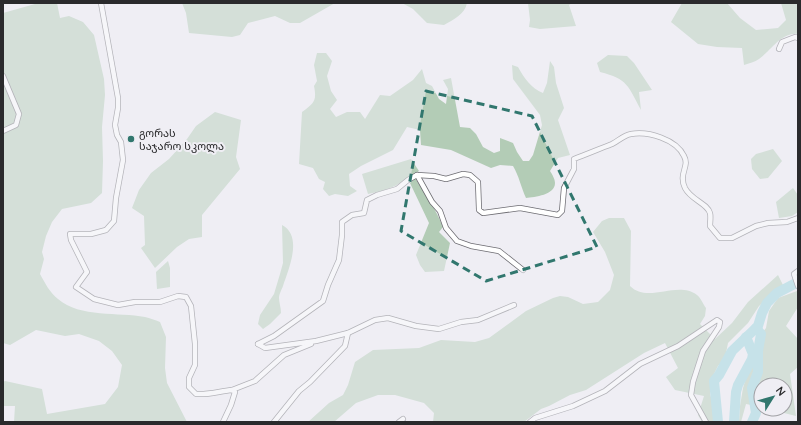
<svg xmlns="http://www.w3.org/2000/svg" width="801" height="425" font-family="Quicksand,'Noto Sans Georgian',sans-serif">
	<rect width="100%" height="100%" fill="#efeef4"/>
	<g fill="#b3ccb6">
		<path d="M36 3H57L60 18 69 16 83 22 94 35 104 79 105 95 102 127 103 161 102 193 91 203 62 209 52 222 46 236 42 252 44 259 40 274C45 283 50 293 58 299 80 318 119 312 145 317 150 318 155 320 160 322L166 337 165 368 167 383 187 422H14L15 406H3V382L5 381 42 389 47 414 105 404 118 387 122 365 112 351 99 341 79 334 65 336 36 330 10 345 3 343V13L35 4Z"/>
		<polygon points="182,3 335,3 300,23 290,23 275,16 248,23 240,35 232,37 189,33 186,13"/>
		<path d="M402 3H467C465 14 453 20 444 25L427 23 413 9Z"/>
		<polygon points="528,3 572,3 569,5 576,26 540,29 529,27 530,20"/>
		<path d="M682 3H727L740 18 756 30 778 28 786 20 781 3H798V34C781 32 771 51 759 59 755 62 749 63 744 65L742 48 717 47 698 44 671 22Z"/>
		<path d="M317 53H326L332 61 327 76 331 91 337 100 330 109 336 117 347 112H360L365 119 380 95 390 96 413 80 422 69 426 83 432 86 439 99 446 104 448 89 443 80 451 78 460 127 470 128 476 134 483 147 494 153 500 151V138L513 143 517 152 523 161H529L533 155 542 125 540 115 513 79 512 65 518 67C524 78 531 88 543 93L547 83 550 61 554 67 556 83 564 108 558 120 570 155 558 158 550 171C552 174 555 179 555 183 555 195 535 197 526 198 521 187 519 176 513 166L500 165 491 168 451 150 421 145 420 130 407 127 393 150 361 166 349 174 350 186 357 191 348 196 335 194 329 196 323 189 325 182 319 179 313 168 299 164 302 112C314 103 317 101 314 86L317 81 314 65Z"/>
		<path d="M608 55 627 56 634 63 652 90 639 92 641 110C628 86 628 79 600 72L597 63Z"/>
		<polygon points="215,112 241,120 236,157 240,169 202,215 202,237 189,239 177,247 155,268 141,248 145,245 144,216 132,208 139,190 151,173 169,159 187,139 196,126"/>
		<polygon points="773,149 782,161 768,178 760,179 752,169 751,159 756,154"/>
		<polygon points="411,159 419,171 395,186 382,191 368,194 362,174"/>
		<path d="M415 178C425 194 436 209 443 227L439 232 450 243 444 271 425 272 420 265 416 255 429 223 410 183Z"/>
		<polygon points="793,188 798,195 798,212 792,216 779,218 776,202"/>
		<path d="M609 218H624L631 231 630 286C648 304 677 280 697 295 701 298 703 304 706 308L705 316 700 324 715 339 732 323 748 302 778 275 783 285 759 306 748 323 728 343 725 358 718 366 710 382V394L715 410 716 422H702L698 415 704 396 675 390 666 377 678 368 665 343 644 353 586 390 570 395 549 406 541 409 524 422H433L434 413 424 403 395 395H378L356 403 334 422H308L329 403 343 395 348 385 355 362 373 350 419 348 441 340 475 342 489 338 526 311 553 298 560 296 568 297 583 304 598 302 610 290 614 275 605 252 593 232 602 221Z"/>
		<path d="M282 225C303 236 289 268 283 286 282 289 279 294 279 298 279 302 281 308 281 313L270 324 263 329 258 324 260 315 274 294 280 274 283 263Z"/>
		<polygon points="168,261 170,268 170,287 157,289 156,272"/>
		<polygon points="797,291 798,293 798,307 786,326 798,339 798,367 790,374 796,416 768,409 785,409 785,385 761,385 761,407 746,404 741,422 739,422 740,406 743,388 747,375 755,361 757,339 766,328 769,311 778,298"/>
	</g>
	<g fill="none" stroke-linecap="round" stroke-linejoin="round">
		<g stroke="#94d3dc" stroke-width="10">
			<polyline points="718,422 714,381 719,375 732,351 758,326 762,313 767,303 777,293 798,282"/>
			<polyline points="734,422 736,392 738,385 752,359 753,354 746,337"/>
			<polyline points="752,422 756,413 752,388 758,372 758,351 761,334 756,328"/>
		</g>
		<g stroke="#6d6c72" stroke-width="6">
			<g id="minor">
				<path d="M101 3 118 98V108L115 125 117 135 121 142 123 160 116 198 114 221 106 230 91 234H70L71 240 87 272 76 287 94 299 118 305 135 302H160L178 296 186 297 191 306 195 344V365L189 378V387L196 394C209 395 220 391 232 390L235 392 231 405 223 422"/>
				<polyline points="779,49 782,42 795,37 798,38"/>
				<polyline points="3,76 19,114 16,125 3,131"/>
				<polyline points="417,175 432,202 440,211 446,228 457,241 471,246 499,251 523,270"/>
				<polyline points="798,271 794,274 798,286"/>
				<path d="M258 344 274 336 323 301 328 285 339 260 342 235V222L352 215 364 213 367 200 377 195 397 189 408 180 417 175 434 176 446 179 463 174 470 175 478 182 479 210 483 213 520 208 558 215 562 211 564 188 574 169V159C587 154 599 149 612 144 618 141 624 135 631 134 648 131 676 139 684 156 690 167 678 173 685 188 691 200 707 203 710 213 711 217 710 222 710 226L720 238H732L756 226 768 223 787 222 798 218"/>
				<polyline points="258,344 265,348 316,341 348,333 375,320 388,318 416,326 439,329 461,322 478,320 514,305"/>
				<polyline points="232,390 255,381 284,355 311,344"/>
				<polyline points="274,422 299,391 310,382 345,346 348,333"/>
				<polyline points="399,422 403,419"/>
				<polyline points="530,422 535,418 573,406 605,391 640,364 678,346 717,320 720,322 719,327 703,351 693,382 691,395 706,422"/>
			</g>
		</g>
		<use href="#minor" stroke="#fff" stroke-width="4.5"/>
	</g>
	<path d="M0 0H801V425H0ZM426 91 532 116 597 247 486 281 401 231Z" fill="#efeef4" fill-opacity=".55" fill-rule="evenodd"/>
	<path fill="none" stroke="#31776e" stroke-width="3" stroke-dasharray="8 5" stroke-linejoin="round" d="M426 91 532 116 597 247 486 281 401 231Z"/>
	<circle fill="#31776e" stroke="#efeef4" stroke-width="1.5" cx="131" cy="139" r="4"/>
	<g text-anchor="middle" dominant-baseline="central" stroke-width="4" stroke-linejoin="round" paint-order="stroke">
		<g font-size="11" fill="#2a2a2c" stroke="#efeef4" text-anchor="start">
			<text x="139" y="133">გორას<tspan x="139" dy="13">საჯარო სკოლა</tspan></text>
		</g>
	</g>
	<rect width="801" height="425" fill="none" stroke="#2a2a2c" stroke-width="8"/>
	<g transform="translate(773 397) rotate(53)"><circle r="19" fill="#efeef4" stroke="#a0a0a4"/>
	<path d="M0-3L7 15L0 10L-7 15Z" fill="#31776e"/>
	<text y="-6" font-size="11" font-weight="bold" text-anchor="middle" fill="#2a2a2c">N</text>
	</g>
</svg>
